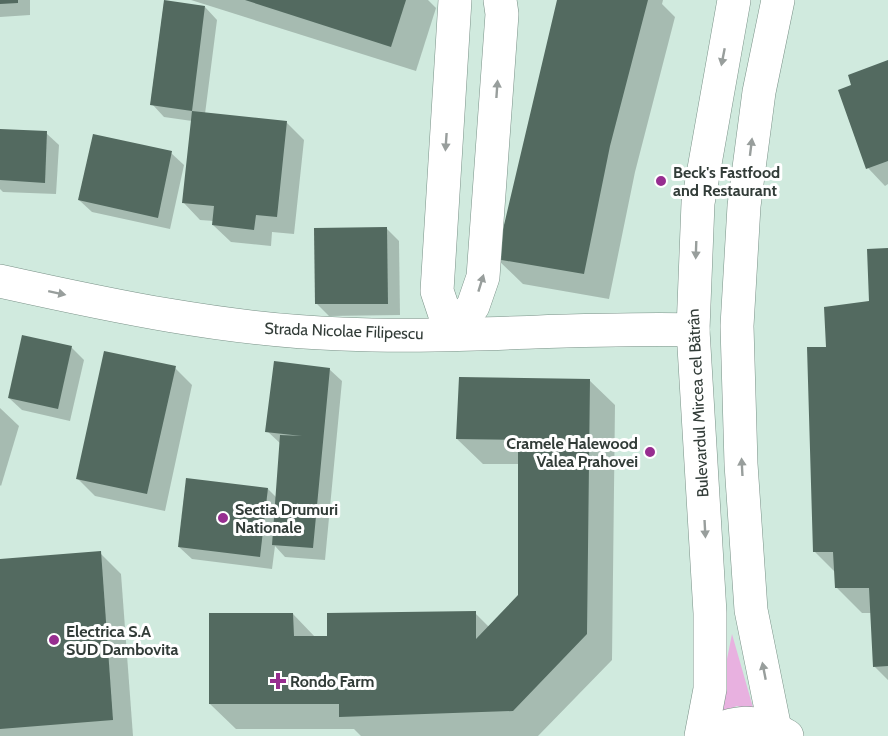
<svg xmlns="http://www.w3.org/2000/svg" width="888" height="736" font-family="Cabin,sans-serif">
	<rect width="100%" height="100%" fill="#d0eade"/>
	<polygon fill="#e8b1e0" points="732,634 754,711 737,706 716,714"/>
	<g fill="#0003">
		<polygon points="0,0 30,0 30,15 0,17"/>
		<polygon points="191,0 428,0 436,8 416,71"/>
		<polygon points="559,0 663,0 662,4 675,17 635,172 609,299 523,284 497,259"/>
		<polygon points="205,7 217,20 205,114 286,122 304,140 294,234 272,232 271,246 231,242 213,225 214,221 200,220 183,202 192,121 164,117 152,104"/>
		<polygon points="888,61 888,184 885,186 868,168 853,85"/>
		<polygon points="0,130 46,133 59,145 56,194 3,192 0,189"/>
		<polygon points="171,153 184,165 170,229 92,212 79,200"/>
		<polygon points="386,228 399,241 400,315 329,316 317,304"/>
		<polygon points="888,249 888,680 874,666 872,613 862,613 837,588 836,573 814,551 828,349 871,303"/>
		<polygon points="71,347 84,360 70,421 22,410 9,398"/>
		<polygon points="175,368 192,385 165,511 95,496 78,479"/>
		<polygon points="329,369 342,381 325,560 285,557 275,546 272,569 192,559 179,547 268,489 277,498 281,444 267,431"/>
		<polygon points="589,380 615,405 612,660 538,736 361,736 354,729 236,729 210,704 293,614 316,638 475,613 489,627 519,596 519,464 483,464 457,439"/>
		<polygon points="0,408 19,426 1,486 0,485"/>
		<polygon points="100,553 121,574 133,736 0,736 0,560"/>
	</g>
	<g fill="#536a60">
		<polygon points="0,0 18,0 18,3 0,4"/>
		<polygon points="164,0 205,6 192,111 150,105"/>
		<polygon points="245,0 406,0 391,47"/>
		<polygon points="557,0 648,0 610,146 584,274 496,259"/>
		<polygon points="888,60 888,161 866,169 838,90 851,85 848,75"/>
		<polygon points="192,111 287,121 277,217 256,215 254,230 212,225 214,206 182,203"/>
		<polygon points="0,129 47,131 45,183 0,180"/>
		<polygon points="93,134 172,151 158,218 78,200"/>
		<polygon points="387,227 388,304 315,304 314,228"/>
		<polygon points="888,248 888,666 873,667 869,588 835,588 833,552 813,552 807,347 826,347 824,307 869,301 867,249"/>
		<polygon points="22,335 72,346 58,409 8,398"/>
		<polygon points="104,351 176,366 147,494 76,479"/>
		<polygon points="274,361 330,368 313,548 272,545 280,435 302,436 265,432"/>
		<polygon points="459,377 590,379 587,634 513,711 339,717 339,704 209,704 209,613 293,613 294,636 327,636 327,613 476,611 476,639 518,595 518,440 456,439"/>
		<polygon points="186,478 268,488 260,557 178,547"/>
		<polygon points="101,551 113,720 0,729 0,559"/>
	</g>
	<g fill="none" stroke-linecap="round" stroke-linejoin="round">
		<g stroke="#799187" stroke-width="34">
			<g id="minor">
				<polyline points="451,333 473,306 483,277 502,14 500,0"/>
				<polyline points="451,333 437,291 455,0"/>
			</g>
		</g>
		<g stroke="#799187" stroke-width="34">
			<path id="tertiary" d="M0 281C113 306 226 330 342 334 459 339 576 327 693 330"/>
		</g>
		<g stroke="#799187" stroke-width="34">
			<g id="secondary">
				<polyline points="775,729 751,610 741,464 737,326 744,206 759,92 778,0"/>
				<polyline points="701,736 710,689 710,613 693,330 698,203 734,0"/>
			</g>
		</g>
		<g stroke="#799187" stroke-width="34">
			<path id="primary" d="M702 736C734 721 755 717 787 736"/>
		</g>
		<use href="#minor" stroke="#fff" stroke-width="33"/>
		<use href="#tertiary" stroke="#fff" stroke-width="33"/>
		<use href="#secondary" stroke="#fff" stroke-width="33"/>
		<use href="#primary" stroke="#fff" stroke-width="33"/>
	</g>
	<defs><path id="oneway-solid" d="M-6-.8H1V-3.2L6.5 0L1 3.2V.8H-6Z" transform="scale(1.5)"/></defs>
	<g fill="#989e9c">
		<use href="#oneway-solid" transform="translate(723 57) rotate(101)"/>
		<use href="#oneway-solid" transform="translate(497 89) rotate(-86)"/>
		<use href="#oneway-solid" transform="translate(446 142) rotate(94)"/>
		<use href="#oneway-solid" transform="translate(751 147) rotate(-83)"/>
		<use href="#oneway-solid" transform="translate(696 250) rotate(92)"/>
		<use href="#oneway-solid" transform="translate(481 283) rotate(-73)"/>
		<use href="#oneway-solid" transform="translate(57 293) rotate(12)"/>
		<use href="#oneway-solid" transform="translate(742 467) rotate(-93)"/>
		<use href="#oneway-solid" transform="translate(705 529) rotate(87)"/>
		<use href="#oneway-solid" transform="translate(764 671) rotate(-101)"/>
	</g>
	<g fill="#972d90" stroke="#fff" stroke-width="2">
		<circle cx="661" cy="181" r="6"/>
		<circle cx="650" cy="452" r="6"/>
		<circle cx="223" cy="518" r="6"/>
		<circle cx="54" cy="640" r="6"/>
		<path d="M275 672h6v6h6v6h-6v6h-6v-6h-6v-6h6z"/>
	</g>
	<g text-anchor="middle" dominant-baseline="central" stroke-width="6" stroke-linejoin="round" paint-order="stroke">
		<g font-size="16" font-weight="bold" fill="#323c38" stroke="#fff" text-anchor="start">
			<text x="673" y="172">Beck's Fastfood<tspan x="673" dy="18">and Restaurant</tspan></text>
			<text x="638" y="443" text-anchor="end">Cramele Halewood<tspan x="638" dy="18">Valea Prahovei</tspan></text>
			<text x="235" y="509">Sectia Drumuri<tspan x="235" dy="18">Nationale</tspan></text>
			<text x="66" y="631">Electrica S.A<tspan x="66" dy="18">SUD Dambovita</tspan></text>
			<text x="290" y="681">Rondo Farm</text>
		</g>
		<g font-size="16" fill="#323c38" stroke="#fff">
			<text transform="translate(344 331) rotate(2)">Strada Nicolae Filipescu</text>
			<text transform="translate(698 403) rotate(-93)">Bulevardul Mircea cel Bătrân</text>
		</g>
	</g>
</svg>
